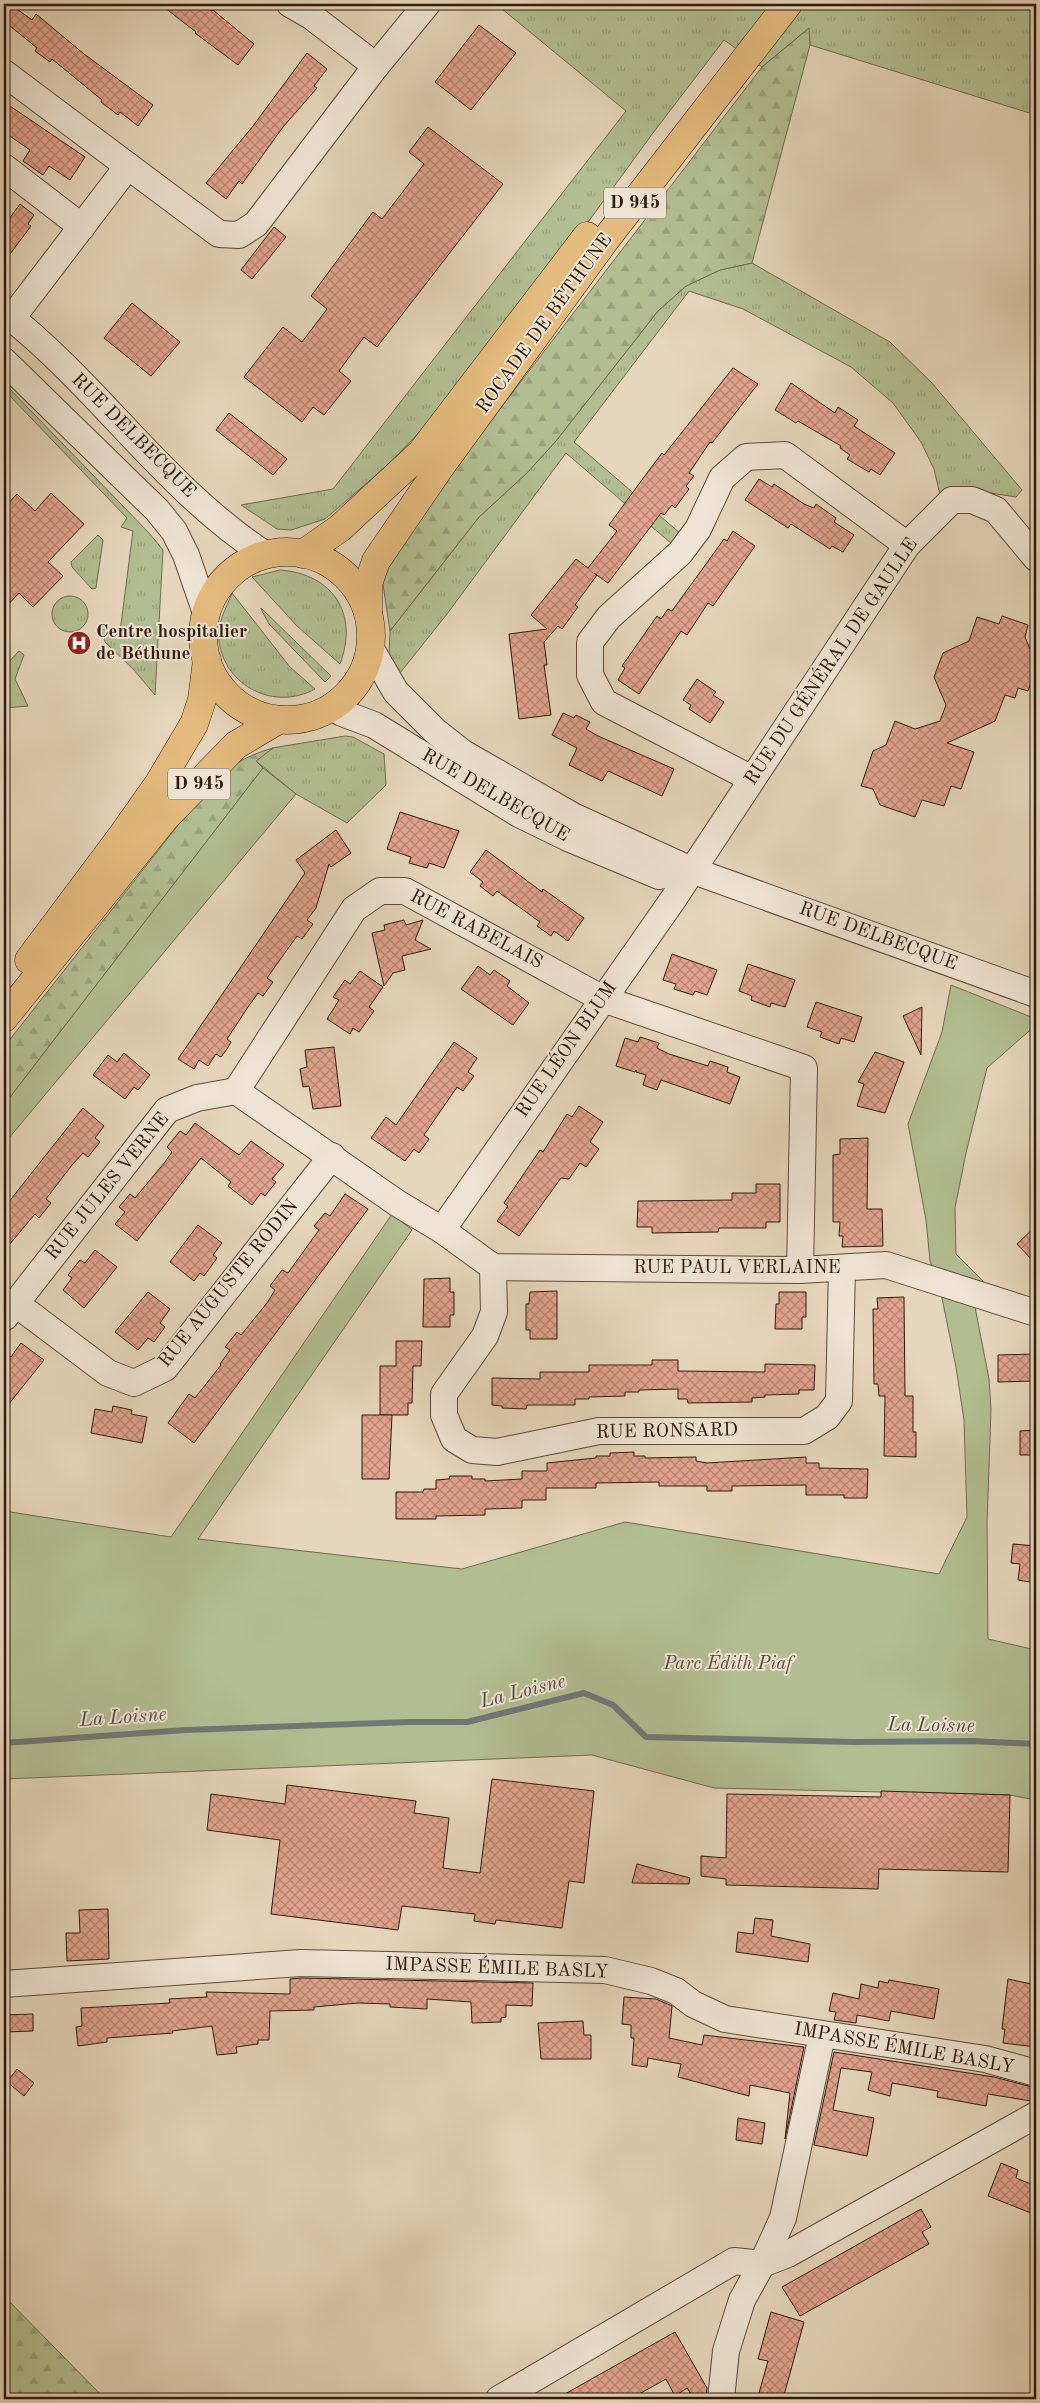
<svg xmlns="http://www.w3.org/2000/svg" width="1040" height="2403" font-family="'Old Standard TT',serif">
	<defs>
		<pattern id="grass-tufts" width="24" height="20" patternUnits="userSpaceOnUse" patternTransform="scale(1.25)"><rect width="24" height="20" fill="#b2be92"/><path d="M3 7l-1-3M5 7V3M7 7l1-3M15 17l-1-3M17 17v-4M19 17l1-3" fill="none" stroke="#99a37d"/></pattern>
		<pattern id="forest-firs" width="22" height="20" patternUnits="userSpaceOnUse" patternTransform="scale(1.25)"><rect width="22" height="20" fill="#b2be92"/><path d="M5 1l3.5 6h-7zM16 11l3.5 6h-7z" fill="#99a37d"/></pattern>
		<pattern id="building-cross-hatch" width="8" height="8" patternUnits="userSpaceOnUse" patternTransform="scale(1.25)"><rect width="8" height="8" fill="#e1a38f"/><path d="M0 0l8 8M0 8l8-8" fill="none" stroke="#b78473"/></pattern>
	</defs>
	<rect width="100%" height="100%" fill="#e6d6bb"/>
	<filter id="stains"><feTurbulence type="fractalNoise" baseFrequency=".004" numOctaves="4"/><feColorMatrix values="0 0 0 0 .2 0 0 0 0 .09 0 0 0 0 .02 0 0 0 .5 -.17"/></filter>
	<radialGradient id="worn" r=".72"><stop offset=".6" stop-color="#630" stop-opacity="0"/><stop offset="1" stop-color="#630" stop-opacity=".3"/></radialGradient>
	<g fill="url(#grass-tufts)" stroke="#706c50">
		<polygon points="496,4 1036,4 1036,115 810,45 808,29 762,67 724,40 653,133 486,362 389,464 325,519 291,530 277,529 241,505 333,489 626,111"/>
		<polygon points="752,263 890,342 932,383 1022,490 1016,497 971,490 940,495 934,469 921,442 893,403 851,367 743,309 689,291 574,442 681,534 672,544 566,453 447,614 400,673 389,656 390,631 479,517 526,474 556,441 658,311 686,286 720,270"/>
		<polygon points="4,383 150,534 163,550 155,695 134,670 105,642 101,629 120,632 133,531 121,527 127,518 7,393 4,396"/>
		<polygon points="98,535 103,540 96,588 92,589 72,567 71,562"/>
		<path d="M280 570C333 574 359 614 340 664L297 626 252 577Z"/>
		<path d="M232 593 290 667 315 689C275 711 225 687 219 641 217 622 226 609 232 593Z"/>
		<circle cx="70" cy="614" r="18"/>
		<polygon points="261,609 261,608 331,676 325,682 269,624"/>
		<polygon points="19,651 24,655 15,679 28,706 4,708 4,667"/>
		<polygon points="345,736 353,737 384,754 386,785 347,823 296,794 256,761 272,748"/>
	</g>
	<g fill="url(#forest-firs)" stroke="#706c50">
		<polygon points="809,28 810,45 752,263 720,270 686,286 658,311 556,441 526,474 479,517 390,631 382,578 408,529 762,67"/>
		<path d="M273 748 256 761 263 768 4 1105V1047L208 787C227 767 245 756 273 748Z"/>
		<polygon points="4,2296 105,2399 16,2399 4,2387"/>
	</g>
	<g fill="#b2be92" stroke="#706c50">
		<polygon points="263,768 296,794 4,1144 4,1105"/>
		<polygon points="951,985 1036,1019 1036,1025 987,1068 966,1153 955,1208 956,1254 989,1287 975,1307 989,1379 991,1410 987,1523 988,1639 1036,1650 1036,1800 1010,1795 714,1788 592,1755 4,1779 4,1511 171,1537 392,1214 412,1230 198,1539 462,1569 625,1522 939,1574 967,1517 964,1420 956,1367 941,1293 930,1261 926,1220 908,1124 942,1032"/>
	</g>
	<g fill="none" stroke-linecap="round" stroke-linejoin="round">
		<polyline stroke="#707875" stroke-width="6" points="4,1743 185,1730 409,1722 467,1722 584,1693 613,1705 646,1737 854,1742 973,1741 1036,1744"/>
	</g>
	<g fill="url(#building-cross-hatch)" stroke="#2f1b0d">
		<polygon points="4,4 10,4 32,20 36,14 84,54 153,105 138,126 120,112 118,115 101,102 102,100 52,59 50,62 35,51 37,48 4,21"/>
		<polygon points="160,4 202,4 212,11 213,10 254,44 238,65 195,33 196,32"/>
		<polygon points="479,25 516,53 471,110 435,82"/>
		<polygon points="307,53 327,69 314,86 317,88 283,127 242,184 239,181 226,199 206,183 253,126"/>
		<polygon points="4,102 85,157 70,180 49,166 43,175 23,161 30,150 4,132"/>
		<polygon points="428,127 503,184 377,347 364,337 339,371 351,381 324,415 313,407 302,422 244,377 283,327 302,342 327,309 311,296 373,212 382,219 424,164 409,152"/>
		<polygon points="20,204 34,215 28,224 31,226 4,262 4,226"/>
		<polygon points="274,227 286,237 252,279 241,270"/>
		<polygon points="132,303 180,342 151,376 104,338"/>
		<polygon points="733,368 758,384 712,443 710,442 689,473 694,476 686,486 689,489 675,508 672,505 664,515 661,513 608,583 594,573 597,575 575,605 578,607 562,629 558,626 544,642 547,665 544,665 551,715 519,719 509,634 547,629 531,615 576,559 588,568 617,531 609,525 633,492 662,453 664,455"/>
		<polygon points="791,383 835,413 838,407 858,420 854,426 895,453 880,475 871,469 869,472 847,459 850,455 840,448 841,446 798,421 796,423 775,410"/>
		<polygon points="229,413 287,459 273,475 216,430"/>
		<polygon points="759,479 772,487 774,484 804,504 814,508 816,504 836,518 834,522 854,535 843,552 832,546 830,549 791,524 788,528 745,500"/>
		<polygon points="51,493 84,524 48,562 63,576 33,607 19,593 4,609 4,508 17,494 35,511"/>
		<polygon points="733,531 755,546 713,606 708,603 687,635 681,631 639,694 618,680 625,668 622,666 657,616 661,619 668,609 672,611 724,539 727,541"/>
		<polygon points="1002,616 1028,625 1025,637 1030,649 1036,652 1036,668 1028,691 1018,688 1015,698 1005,695 995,721 947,743 974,752 961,789 951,786 944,806 922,800 915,817 880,805 873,789 861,786 873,751 886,745 895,721 915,729 940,721 946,705 934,677 943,653 969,641 977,617 999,624"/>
		<polygon points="697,679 716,692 713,695 724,702 710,723 689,709 691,705 683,700"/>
		<polygon points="563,713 574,718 576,715 590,722 586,729 598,736 674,769 662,796 608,771 602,781 569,765 577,748 552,735"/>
		<polygon points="400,812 459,831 444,868 429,863 427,868 409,863 411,857 387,849"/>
		<polygon points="336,830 351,853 331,867 329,864 316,908 307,920 313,924 302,939 297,936 267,978 273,982 263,996 258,993 248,1007 227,1039 231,1042 227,1049 221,1057 216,1054 208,1066 199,1060 194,1069 178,1059 305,873 296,860"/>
		<polygon points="486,850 542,892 543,889 584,918 568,941 554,931 551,936 537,926 540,922 497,891 493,896 480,886 483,882 470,872"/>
		<polygon points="404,920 406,925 423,920 415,940 431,949 402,956 405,970 393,973 384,986 372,933 385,930 384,925"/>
		<polygon points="672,954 717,970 707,995 695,991 693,995 674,989 676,984 663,980"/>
		<polygon points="748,964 795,980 785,1007 771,1003 770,1007 759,1003 751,1000 752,996 739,991"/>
		<polygon points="478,966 490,975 494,970 510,981 507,986 529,1003 513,1025 461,989"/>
		<polygon points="360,971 383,987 369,1007 374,1011 359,1032 353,1028 350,1034 327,1019 339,1000 333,997 340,987 345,980 350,984"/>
		<polygon points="816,1002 862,1017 854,1042 841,1038 839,1044 820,1037 822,1032 807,1027"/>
		<polygon points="922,1007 921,1055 903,1016"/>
		<polygon points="640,1037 659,1043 657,1048 669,1054 708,1066 710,1061 728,1067 727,1072 740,1077 730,1104 661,1080 657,1090 643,1085 646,1075 636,1072 636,1070 635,1072 616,1066 625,1038 638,1042"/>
		<polygon points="454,1042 477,1058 468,1072 474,1076 463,1091 457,1087 424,1135 429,1139 419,1153 414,1149 405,1161 371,1138 386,1117 396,1125"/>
		<polygon points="334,1047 341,1106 313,1109 309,1086 303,1087 300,1069 307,1067 305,1050"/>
		<polygon points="875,1052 904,1062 885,1113 857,1106 864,1084 858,1082"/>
		<polygon points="124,1053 150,1075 138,1090 134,1087 125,1099 93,1075 108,1055 117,1062"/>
		<polygon points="579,1106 603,1122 590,1142 599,1149 586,1167 580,1163 569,1179 561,1178 519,1236 497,1221 508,1206 504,1203 540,1150 543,1152 567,1114 572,1117"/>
		<polygon points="83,1108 104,1126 95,1138 100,1142 88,1157 83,1153 72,1165 46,1199 51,1203 39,1218 35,1214 4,1251 4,1208"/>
		<polygon points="195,1123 239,1155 251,1141 284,1165 272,1179 276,1182 265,1196 261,1193 252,1205 228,1186 231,1182 201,1158 137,1241 115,1224 125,1212 119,1207 130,1194 135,1198 165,1162 172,1152 167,1147 180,1131 186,1135"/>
		<polygon points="868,1138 867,1209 882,1209 883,1246 842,1247 843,1236 839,1236 840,1222 833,1222 833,1155 840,1154 840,1139"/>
		<polygon points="756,1184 780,1184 780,1222 766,1222 766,1228 719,1228 718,1232 652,1233 652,1227 637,1227 638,1201 732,1200 732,1193 756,1193"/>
		<polygon points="345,1194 368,1209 194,1443 168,1423 189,1394 195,1398 221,1365 220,1364 230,1350 225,1347 237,1332 241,1335 267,1303 275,1290 270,1286 282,1270 288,1273 319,1230 314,1226 325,1213 330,1216"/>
		<polygon points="198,1225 222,1243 213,1255 217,1258 204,1276 200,1273 194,1281 170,1262"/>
		<polygon points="1036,1226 1036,1264 1017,1244"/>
		<polygon points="95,1250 117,1267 84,1308 63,1290 72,1278 68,1275 80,1260 85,1263"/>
		<polygon points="450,1278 450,1292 454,1292 454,1315 450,1315 450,1327 423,1327 424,1279"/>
		<polygon points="557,1291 557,1339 530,1339 530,1330 526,1330 526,1304 529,1304 530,1292"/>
		<polygon points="148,1292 170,1309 160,1323 165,1327 154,1342 148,1338 138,1350 115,1332"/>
		<polygon points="779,1292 806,1292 806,1317 802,1317 802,1329 775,1329 776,1304 779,1304"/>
		<polygon points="904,1297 905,1396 913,1396 913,1432 916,1432 916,1457 884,1456 885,1396 879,1396 878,1384 874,1384 873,1309 878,1309 877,1298"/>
		<polygon points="396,1341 422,1341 421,1366 413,1366 412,1403 408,1403 408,1415 380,1415 380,1366 396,1366"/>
		<polygon points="21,1343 44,1360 4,1410 4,1352 11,1357"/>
		<polygon points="1036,1354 1036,1381 998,1382 998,1355"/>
		<polygon points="652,1360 678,1360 678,1371 765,1372 765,1364 815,1365 814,1390 799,1390 799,1394 765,1395 765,1397 752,1398 752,1402 688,1403 687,1399 678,1399 678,1389 639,1390 639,1392 625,1392 625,1396 589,1397 589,1399 575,1399 575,1405 527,1405 526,1409 502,1408 502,1406 492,1405 492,1378 540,1379 540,1372 589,1372 589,1365 652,1365"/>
		<polygon points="113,1406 132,1410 131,1414 147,1417 142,1443 91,1433 95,1409 112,1412"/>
		<polygon points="362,1415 392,1415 389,1479 362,1479"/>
		<polygon points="1036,1430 1036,1455 1020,1455 1020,1431"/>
		<polygon points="634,1452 634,1456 645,1456 645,1458 696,1457 696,1461 707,1463 806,1457 806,1463 819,1463 819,1468 868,1469 867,1498 844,1498 844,1495 806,1495 806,1485 732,1486 732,1491 707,1491 707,1486 659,1486 659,1482 596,1483 596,1488 546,1488 546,1500 522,1500 522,1508 485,1509 485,1515 436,1516 436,1519 396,1519 396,1492 423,1492 424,1489 436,1489 436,1480 449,1479 450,1476 472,1476 472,1479 485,1479 485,1481 522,1479 522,1471 547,1471 547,1463 596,1458 596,1456 610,1456 610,1453"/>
		<polygon points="1013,1544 1036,1546 1036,1583 1018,1580 1020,1564 1011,1563"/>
		<polygon points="492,1779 594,1791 584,1883 569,1881 562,1928 496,1920 495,1924 474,1921 475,1914 402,1906 398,1930 271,1914 280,1840 207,1830 211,1794 285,1804 287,1785 416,1801 414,1813 449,1818 443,1868 480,1873"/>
		<polygon points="881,1791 1010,1795 1008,1872 879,1869 878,1889 726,1885 726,1879 701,1876 701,1856 726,1858 727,1794 881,1797"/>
		<polygon points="637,1864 690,1878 689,1884 632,1883"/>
		<polygon points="108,1909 109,1959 67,1961 66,1933 80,1933 79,1910"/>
		<polygon points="755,1918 773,1920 771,1936 810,1944 808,1962 736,1952 738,1932 753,1934"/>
		<polygon points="301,1978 533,1983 532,2006 506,2005 506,2017 501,2018 501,2022 472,2023 471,2002 427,1999 427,2009 390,2007 390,2004 358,2003 314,2007 314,2010 270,2011 269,2040 258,2040 258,2044 236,2047 237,2053 217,2055 212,2026 172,2031 173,2033 107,2038 107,2042 78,2046 76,2027 82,2026 81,2008 170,2003 169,1999 207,1997 206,1992 290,1994 290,1979"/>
		<polygon points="1008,1979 1036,1985 1036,2047 1003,2043 1005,2029 1002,2029"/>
		<polygon points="889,1980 939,1989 934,2019 891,2011 889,2021 857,2015 856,2023 834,2020 836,2012 829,2011 833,1993 859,1999 861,1984 878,1988 879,1981 888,1983"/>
		<polygon points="624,1997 656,1999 672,2006 669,2038 702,2045 704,2035 804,2047 785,2139 790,2093 750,2085 749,2096 678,2077 681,2064 648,2058 647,2067 632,2065 634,2038 631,2038 631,2025 622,2024"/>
		<polygon points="33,2014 33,2031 4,2032 4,2015"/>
		<polygon points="583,2021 584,2035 591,2035 591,2059 541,2059 538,2023"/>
		<polygon points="834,2052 994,2077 1036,2088 1036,2094 1031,2101 988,2094 986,2106 937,2097 938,2091 892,2083 890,2096 868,2090 872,2072 841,2068 833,2110 874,2118 867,2156 814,2145"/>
		<polygon points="17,2069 34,2083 24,2096 7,2082"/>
		<polygon points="738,2118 765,2123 762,2144 736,2140"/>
		<polygon points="1001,2163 1018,2170 1016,2178 1036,2186 1036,2215 988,2196"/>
		<polygon points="921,2209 931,2227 922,2232 929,2244 800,2316 782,2287"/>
		<polygon points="771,2312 804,2322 783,2399 759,2393 768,2361 758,2359"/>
		<polygon points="675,2332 707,2388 706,2395 694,2399 687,2388 675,2396 666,2379 630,2399 556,2399"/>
	</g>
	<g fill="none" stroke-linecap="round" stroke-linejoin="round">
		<g stroke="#5d4a38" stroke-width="28">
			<g id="minor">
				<polyline points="290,4 311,16 376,66"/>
				<polyline points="4,73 128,166"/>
				<polyline points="4,167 82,227"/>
				<path d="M4 312C98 385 165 490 266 555"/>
				<polyline points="12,318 128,166 219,234 239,235 256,224 376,66 427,4"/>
				<polyline points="4,361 157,510 174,531 186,555 206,613"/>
				<polyline points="371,649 396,692 435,731 463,753 573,816 691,870 1036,994"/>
				<polyline points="333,707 342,713 374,725 519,814 568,838 659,876 691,870"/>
				<polyline points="752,779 604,702 590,675 590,642 609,617 680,553 698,529 722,478 746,457 785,455 907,545"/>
				<polyline points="236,1091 354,909 380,891 405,891 603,999 804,1068 800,1270"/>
				<polyline points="236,1091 397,1203 442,1230 493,1267 800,1270 886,1265 1036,1313"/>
				<polyline points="442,1230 672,901 907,545 952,500 972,500 996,510 1036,558"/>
				<polyline points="493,1267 494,1312 485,1336 444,1394 444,1415 454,1439 472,1450 497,1452 599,1431 804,1431 827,1417 839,1401 842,1268"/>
				<polyline points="15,1303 108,1373 134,1383 165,1368 332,1156"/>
				<polyline points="5,1317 167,1110 197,1098 236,1091"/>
				<polyline points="4,1984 301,1963 605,1970 651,1981 676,1991 693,2004 725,2019 985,2059 1036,2073"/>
				<polyline points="499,2399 734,2261 762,2264 788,2254 1036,2115"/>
				<polyline points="721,2399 726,2351 742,2300 762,2264 783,2218 822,2035"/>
			</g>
		</g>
		<g stroke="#2f1b0d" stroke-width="29">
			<g id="major">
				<circle cx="287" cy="636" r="84"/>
				<polyline points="303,554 340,528 421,453 587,236"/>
				<polyline points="368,611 368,584 376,561 438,470 606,239 788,4"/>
				<polyline points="29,960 121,837 159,783 194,724 202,700 207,660"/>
				<polyline points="4,1018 165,818 236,745 278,720"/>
			</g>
		</g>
		<use href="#minor" stroke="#efe4d3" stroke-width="26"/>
		<use href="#major" stroke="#e3bb7e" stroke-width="28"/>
	</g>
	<defs>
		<g id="hospital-disc" transform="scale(1.25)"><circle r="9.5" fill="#8f2418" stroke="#efe4d3"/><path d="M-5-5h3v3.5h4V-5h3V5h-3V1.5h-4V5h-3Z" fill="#fff"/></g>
	</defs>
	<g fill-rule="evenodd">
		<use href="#hospital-disc" x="79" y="643"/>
	</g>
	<g text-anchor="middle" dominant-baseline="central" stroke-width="4" stroke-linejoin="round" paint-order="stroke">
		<g fill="#efe4d3" stroke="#695748" stroke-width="1">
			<rect x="604" y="187.5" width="62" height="31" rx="4"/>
			<rect x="168" y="768.5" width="62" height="31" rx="4"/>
		</g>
		<g font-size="18" font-weight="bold" fill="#2f1b0d">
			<text x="635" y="203">D 945</text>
			<text x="199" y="784">D 945</text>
		</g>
		<g font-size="19" fill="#2f1b0d" stroke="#efe4d3">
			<text transform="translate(545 324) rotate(-54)">ROCADE DE BÉTHUNE</text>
			<text transform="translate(133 436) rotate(45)">RUE DELBECQUE</text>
			<text transform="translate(832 662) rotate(-56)">RUE DU GÉNÉRAL DE GAULLE</text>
			<text transform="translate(495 796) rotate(30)">RUE DELBECQUE</text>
			<text transform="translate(476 930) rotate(28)">RUE RABELAIS</text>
			<text transform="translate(878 937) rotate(20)">RUE DELBECQUE</text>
			<text transform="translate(567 1050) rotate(-55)">RUE LÉON BLUM</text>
			<text transform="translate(108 1187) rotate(-51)">RUE JULES VERNE</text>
			<text x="737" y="1268">RUE PAUL VERLAINE</text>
			<text transform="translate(229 1284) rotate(-51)">RUE AUGUSTE RODIN</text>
			<text transform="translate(667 1432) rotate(-1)">RUE RONSARD</text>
			<text transform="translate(497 1969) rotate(2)">IMPASSE ÉMILE BASLY</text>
			<text transform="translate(904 2049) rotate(10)">IMPASSE ÉMILE BASLY</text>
		</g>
		<g font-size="19" font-weight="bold" fill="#2f1b0d" stroke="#efe4d3" text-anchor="start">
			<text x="96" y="632">Centre hospitalier<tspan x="96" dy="22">de Béthune</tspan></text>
		</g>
		<g font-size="19" font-style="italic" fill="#564c35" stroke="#efe4d3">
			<text x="728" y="1664">Parc Édith Piaf</text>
		</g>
		<g font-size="20" font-style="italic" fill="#4f4a41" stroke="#efe4d3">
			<text transform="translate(523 1692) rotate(-14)">La Loisne</text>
			<text transform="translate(123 1718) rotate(-4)">La Loisne</text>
			<text transform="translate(931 1726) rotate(1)">La Loisne</text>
		</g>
	</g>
	<rect width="1040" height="2403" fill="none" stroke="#e6d6bb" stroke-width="20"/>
	<rect x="5" y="5" width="1030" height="2393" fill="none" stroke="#2f1b0d" stroke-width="2.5"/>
	<rect x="10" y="10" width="1020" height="2383" fill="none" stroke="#2f1b0d"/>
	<rect width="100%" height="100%" filter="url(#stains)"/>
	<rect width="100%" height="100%" fill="url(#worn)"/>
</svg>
